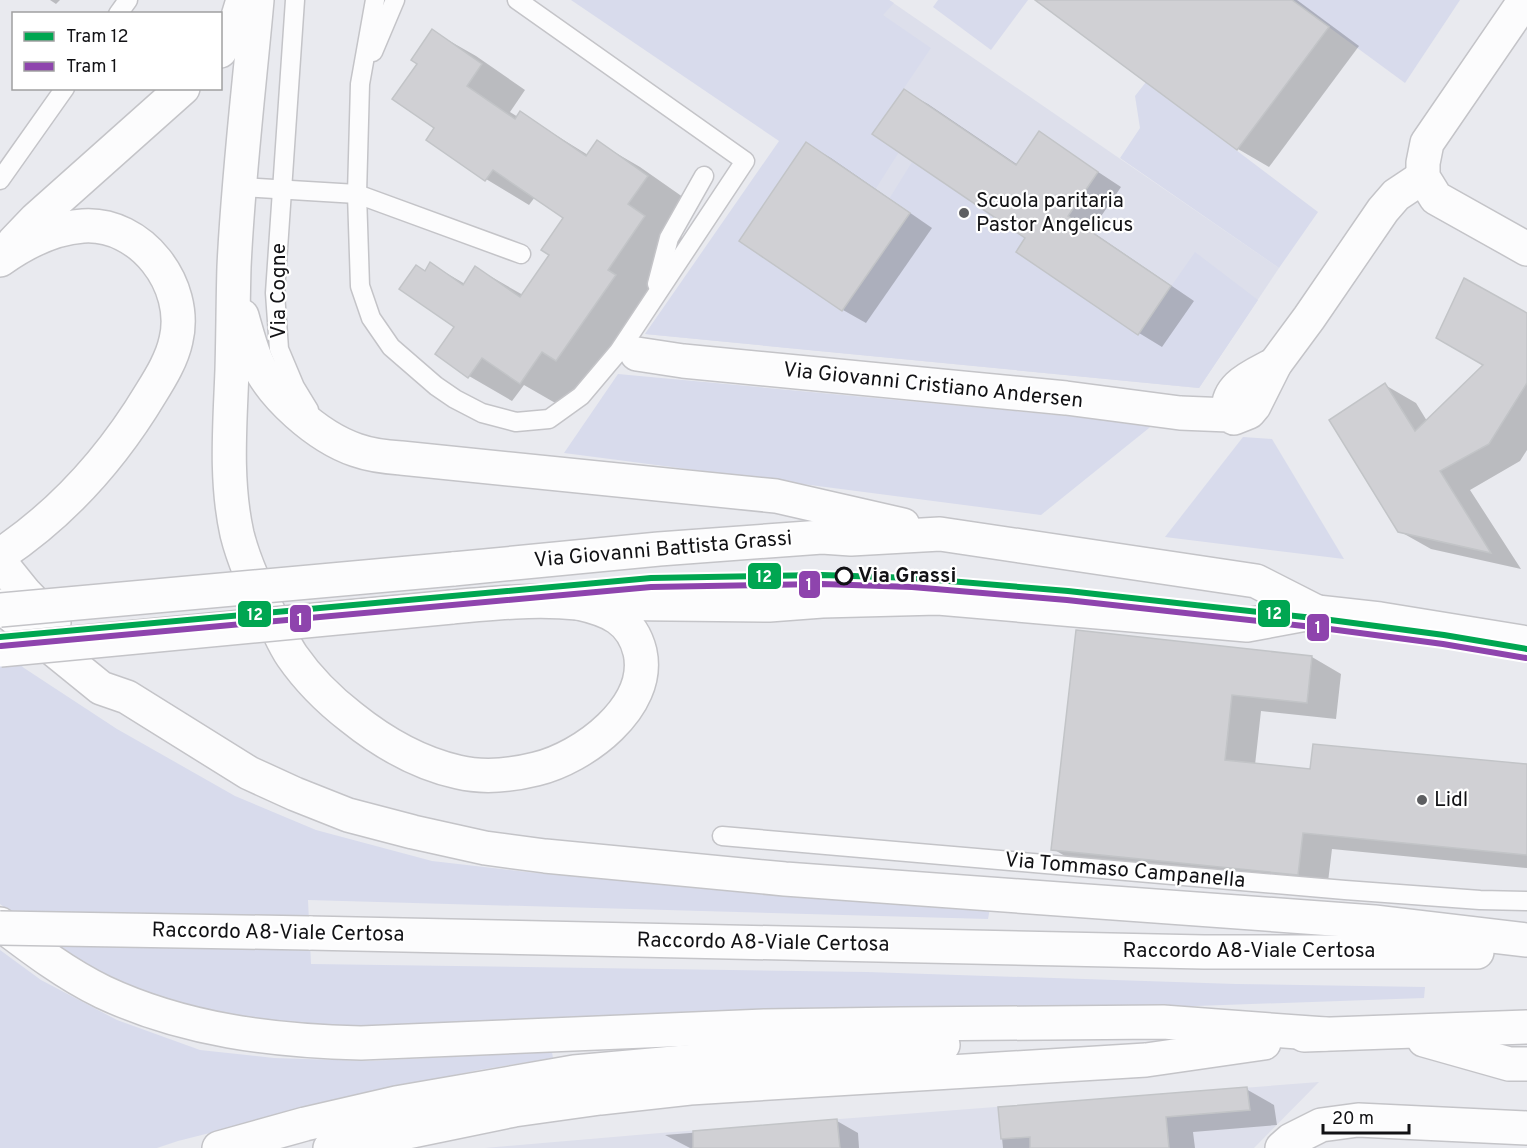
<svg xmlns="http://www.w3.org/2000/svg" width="1527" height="1148" font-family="Overpass,sans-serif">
	<rect width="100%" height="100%" fill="#e9eaef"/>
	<g fill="#dddfeb">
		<polygon points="889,0 1279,268 1199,388 645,334"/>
		<polygon points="1319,1082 1254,1148 485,1148 660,1133"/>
	</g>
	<g fill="#d8dbec">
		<polygon points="571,0 889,0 894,3 883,15 931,48 873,134 899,152 875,190 740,240 842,311 889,199 912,162 1025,238 1016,252 1138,334 1195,252 1258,300 1199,388 645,334 779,141"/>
		<polygon points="938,0 1028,0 991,50 933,7"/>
		<polygon points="1292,0 1460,0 1405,83"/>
		<polygon points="1146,82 1318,212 1279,268 1120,158 1140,128 1135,96"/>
		<polygon points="618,374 1154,424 1041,515 564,453"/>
		<polygon points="1243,437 1272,439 1344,559 1165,537"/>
		<polygon points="0,646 24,668 117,729 235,796 316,830 432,861 536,873 990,908 988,919 308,900 311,964 867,972 1236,984 1425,987 1424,998 999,1013 748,1009 381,1031 230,1021 146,996 79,965 0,904"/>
		<polygon points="0,950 41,980 117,1020 200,1050 274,1058 368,1061 552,1052 553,1058 479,1070 371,1092 178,1141 157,1148 0,1148"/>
	</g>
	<g fill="#0003">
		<polygon points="50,0 60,0 56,4"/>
		<polygon points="1062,0 1297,0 1359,46 1269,167 1238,149 1053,12"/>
		<polygon points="432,31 476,56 525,90 510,112 518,117 520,113 588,155 597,142 640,167 690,202 671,230 688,242 651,296 564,408 524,385 512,401 469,376 456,327 426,272 431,264 465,284 476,268 523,295 551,255 565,218 535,197 529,205 486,179 436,128 419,63"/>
		<polygon points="904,91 928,104 1018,165 1039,133 1121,187 1091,231 1194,301 1162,347 1139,333 1028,238"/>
		<polygon points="807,144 831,158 932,228 866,323 843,310"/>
		<polygon points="1527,315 1527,450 1520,461 1470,490 1521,569 1431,549 1399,531 1385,385 1416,403 1427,421 1485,365"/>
		<polygon points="1077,632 1312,657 1341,674 1336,719 1261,711 1255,765 1311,771 1527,766 1527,868 1332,849 1327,890 1082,866 1053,849"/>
		<polygon points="1246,1089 1274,1105 1277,1125 1193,1132 1195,1148 1003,1148 999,1108"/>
		<polygon points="837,1121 858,1133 859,1148 690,1148 665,1135"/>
	</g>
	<g fill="#d0d0d4" stroke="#c2c4c7" stroke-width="1.5">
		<polygon points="1035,0 1292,0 1329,27 1237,150"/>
		<polygon points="432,29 482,64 467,86 515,119 520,111 586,156 597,140 648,176 628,204 645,216 608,270 616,275 556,361 542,352 520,384 482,358 468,378 435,354 454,327 399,289 416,265 425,271 430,262 463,285 475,266 520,297 549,255 541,250 563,218 493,170 485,181 426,140 434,128 392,99 417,64 411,60"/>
		<polygon points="904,89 1016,165 1039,131 1098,172 1068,216 1171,286 1138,335 1016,252 1025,238 872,134"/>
		<polygon points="806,142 910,213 842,311 739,241"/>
		<polygon points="1464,278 1527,313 1527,383 1489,444 1440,471 1491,553 1398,532 1329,420 1385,383 1415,431 1483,365 1436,338"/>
		<polygon points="1076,630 1312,656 1307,703 1232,695 1225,760 1310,769 1313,744 1527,764 1527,855 1303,833 1298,875 1051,850"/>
		<polygon points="1247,1087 1250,1110 1166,1117 1169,1148 1030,1148 1030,1137 1001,1139 998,1107"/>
		<polygon points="837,1119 840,1148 693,1148 693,1131"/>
	</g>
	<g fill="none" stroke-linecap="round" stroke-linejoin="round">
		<g stroke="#c4c4c8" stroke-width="21">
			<g id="lane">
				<polyline points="295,0 275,293 279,349 295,387 309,410"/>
				<polyline points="375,0 360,84 357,194 360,286 371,318 391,347 436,386 455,399 482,413 516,422 549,419 581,396 619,351 745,161 517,0"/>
				<polyline points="118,14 128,0"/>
				<polyline points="373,52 395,0"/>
				<polyline points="0,180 65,88"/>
				<polyline points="241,187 357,194 521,254"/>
				<polyline points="657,284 669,238 704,176"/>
				<polyline points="722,836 1345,890 1480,900 1527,901"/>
			</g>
		</g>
		<g stroke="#c4c4c8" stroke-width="36">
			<g id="street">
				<polyline points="637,354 683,361 1066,398 1180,413 1229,415 1234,418 1249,412 1254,406 1275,364 1309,318 1383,210 1396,195 1423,177"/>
				<path d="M1229 415C1224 386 1253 376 1275 364"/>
			</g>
		</g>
		<g stroke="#c4c4c8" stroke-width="36">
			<g id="secondary">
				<path d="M257 0C249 89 238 178 234 267 233 301 233 336 232 370 230 425 225 480 237 534 245 566 259 595 275 624 280 634 285 646 292 656 308 679 329 700 351 717 382 742 418 763 458 772 483 778 512 775 536 769 583 758 652 707 640 652 632 619 609 610 578 603"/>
				<polyline points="1525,0 1427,143 1423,163 1423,177 1436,198 1527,249"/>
				<path d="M242 316C246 330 250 346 256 360 271 396 318 437 356 450 370 455 385 457 401 458L776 496 903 525"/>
				<polyline points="453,569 659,549 822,537 851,539 940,534 1256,581 1317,612"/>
				<path d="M452 607C494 603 535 599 578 603L769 605 822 601 938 598 1247 625 1317 612 1380 619 1527 643"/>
				<polyline points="1282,1148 1291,1140 1321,1125 1358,1120 1527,1128"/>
			</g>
		</g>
		<g stroke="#c4c4c8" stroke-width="36">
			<g id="highway">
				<polyline points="220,51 236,23 243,0"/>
				<polyline points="14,242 36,219 183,88"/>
				<path d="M0 260C24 243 53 228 83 226 141 222 189 285 176 340 172 359 161 377 151 393 112 458 63 513 0 555"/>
				<polyline points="0,562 25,593 54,623"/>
				<polyline points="0,606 101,688 127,697 249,773 295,794 348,815 413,832 485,848 545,856 785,879 1374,922 1527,940"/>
				<path d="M0 924C33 949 66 974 103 992 184 1030 273 1041 361 1043L765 1026 902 1024 1163 1022 1325 1034"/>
				<polyline points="309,933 1204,952 1477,952"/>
				<polyline points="1304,1035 1527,1027"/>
				<polyline points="1424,1040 1509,1064 1527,1064"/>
				<polyline points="219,1148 305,1124 396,1103 574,1072 763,1055 943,1045"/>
				<polyline points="330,1148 514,1110 600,1098 690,1088 1146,1060 1264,1043"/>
			</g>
		</g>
		<use href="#lane" stroke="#fcfcfd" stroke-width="18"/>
		<use href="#street" stroke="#fcfcfd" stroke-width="33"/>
		<use href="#secondary" stroke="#fcfcfd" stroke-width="33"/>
		<use href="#highway" stroke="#fcfcfd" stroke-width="33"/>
		<g stroke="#c4c4c8" stroke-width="36" stroke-linecap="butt">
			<g id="secondary-bridge">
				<polyline points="0,610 453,569"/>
				<polyline points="0,650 452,607"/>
			</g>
		</g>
		<g stroke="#c4c4c8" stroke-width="36" stroke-linecap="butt">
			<polyline id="highway-bridge" points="0,928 309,933"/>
		</g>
		<use href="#secondary-bridge" stroke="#fcfcfd" stroke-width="33"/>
		<use href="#highway-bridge" stroke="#fcfcfd" stroke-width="33"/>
		<g stroke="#fff" stroke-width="10">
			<polyline id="tram-1" points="0,637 651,578 822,575 913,578 1068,591 1323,619 1444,635 1527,649"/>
		</g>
		<g stroke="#fff" stroke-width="10">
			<polyline id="tram-2" points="1,646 651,587 822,584 912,587 1067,600 1322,628 1443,644 1526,658"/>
		</g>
		<use href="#tram-1" stroke="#00a651" stroke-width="6"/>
		<use href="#tram-2" stroke="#8e44ad" stroke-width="6"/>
	</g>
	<g fill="#5d5e61" stroke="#fff" stroke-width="2">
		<circle cx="964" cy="213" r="6"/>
		<circle cx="1422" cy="800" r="6"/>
	</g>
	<circle fill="#fff" stroke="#121215" stroke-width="3" cx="844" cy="576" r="8"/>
	<g text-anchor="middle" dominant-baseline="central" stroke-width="4.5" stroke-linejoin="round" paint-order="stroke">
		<g font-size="21" fill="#121215" stroke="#fff" text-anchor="start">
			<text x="976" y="201">Scuola paritaria<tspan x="976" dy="24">Pastor Angelicus</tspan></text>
			<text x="1434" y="800">Lidl</text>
		</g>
		<g font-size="21" fill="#121215" stroke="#fff">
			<text transform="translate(279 291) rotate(-90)">Via Cogne</text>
			<text transform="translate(933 386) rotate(6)">Via Giovanni Cristiano Andersen</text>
			<text transform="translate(663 550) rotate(-5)">Via Giovanni Battista Grassi</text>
			<text transform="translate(1125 871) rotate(5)">Via Tommaso Campanella</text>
			<text transform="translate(278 933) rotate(1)">Raccordo A8-Viale Certosa</text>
			<text transform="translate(763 943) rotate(1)">Raccordo A8-Viale Certosa</text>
			<text x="1249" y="951">Raccordo A8-Viale Certosa</text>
		</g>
		<g font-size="21" font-weight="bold" fill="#121215" stroke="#fff" text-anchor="start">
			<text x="858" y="576">Via Grassi</text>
		</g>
	</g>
	<g stroke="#fff" stroke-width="2">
		<rect x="747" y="562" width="35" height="28" rx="6" fill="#00a651"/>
		<rect x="798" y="570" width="23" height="29" rx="6" fill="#8e44ad"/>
		<rect x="1257" y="599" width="34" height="29" rx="6" fill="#00a651"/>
		<rect x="237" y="600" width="35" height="28" rx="6" fill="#00a651"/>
		<rect x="289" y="604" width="23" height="29" rx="6" fill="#8e44ad"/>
		<rect x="1306" y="613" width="24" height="29" rx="6" fill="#8e44ad"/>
	</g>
	<g font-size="16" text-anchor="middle" font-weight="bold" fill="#fff">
		<text x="764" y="582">12</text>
		<text x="809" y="590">1</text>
		<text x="1274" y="619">12</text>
		<text x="255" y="620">12</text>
		<text x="300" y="625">1</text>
		<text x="1318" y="633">1</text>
	</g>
	<rect x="12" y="12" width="210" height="78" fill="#ffffff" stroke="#a0a0a1" stroke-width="1.5"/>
	<rect x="24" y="32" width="30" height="9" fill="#00a651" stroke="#a0a0a1" stroke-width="1.5"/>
	<text x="66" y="42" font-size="18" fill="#121215">Tram 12</text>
	<rect x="24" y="62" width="30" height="9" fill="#8e44ad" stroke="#a0a0a1" stroke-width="1.5"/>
	<text x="66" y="72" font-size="18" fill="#121215">Tram 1</text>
	<path d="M1323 1124v9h86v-9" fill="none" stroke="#121215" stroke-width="3"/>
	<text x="1332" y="1124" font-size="18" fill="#121215" stroke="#ffffff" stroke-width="4.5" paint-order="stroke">20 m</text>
</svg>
